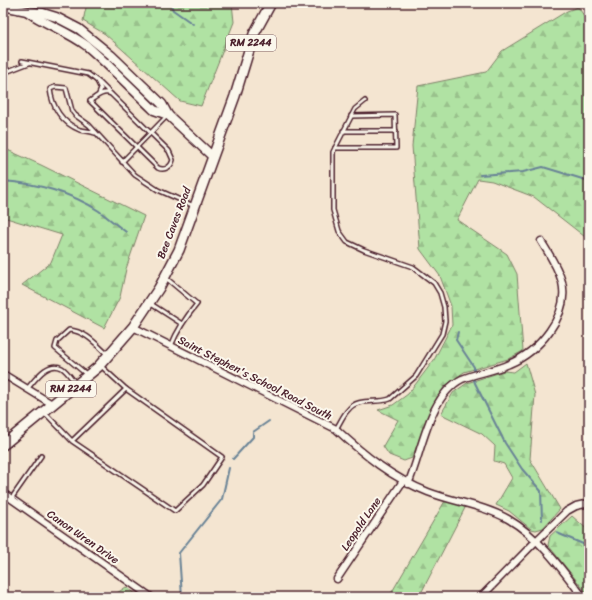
<svg xmlns="http://www.w3.org/2000/svg" width="592" height="600" font-family="Sriracha,sans-serif">
	<defs>
		<pattern id="forest-firs" width="22" height="20" patternUnits="userSpaceOnUse"><rect width="22" height="20" fill="#b0e2a3"/><path d="M5 1l3.5 6h-7zM16 11l3.5 6h-7z" fill="#99c18c"/></pattern>
	</defs>
	<rect width="100%" height="100%" fill="#f4e5d1"/>
	<filter id="ink" filterUnits="userSpaceOnUse"><feTurbulence type="fractalNoise" baseFrequency=".025" numOctaves="2"/><feDisplacementMap in="SourceGraphic" scale="8" xChannelSelector="R" yChannelSelector="G"/><feConvolveMatrix kernelMatrix="1 2 1 2 8 2 1 2 1" color-interpolation-filters="sRGB"/></filter>
	<g filter="url(#ink)">
		<g fill="url(#forest-firs)" stroke="#7d8067">
			<polygon points="87,3 232,3 234,22 201,106 180,101 105,34 83,21"/>
			<polygon points="578,7 589,23 589,240 534,197 492,181 478,179 457,220 507,254 517,274 523,351 508,359 464,372 444,387 428,417 412,458 404,461 389,455 383,446 398,420 378,410 393,405 408,394 434,360 452,325 451,306 440,276 420,249 412,146 418,86 486,72 502,51 567,11"/>
			<polygon points="3,148 41,165 144,216 126,269 120,297 104,328 22,285 51,262 62,235 3,217"/>
			<polygon points="526,363 535,395 530,459 560,509 543,528 536,530 531,529 509,511 496,505 512,478 504,464 494,461 495,446 482,434 441,414 453,393 467,383 504,371 514,372"/>
			<polygon points="445,501 466,506 419,597 389,597"/>
			<polygon points="572,516 589,531 589,596 548,545 550,536"/>
			<polygon points="126,587 140,597 111,597"/>
		</g>
		<g fill="none" stroke-linecap="round" stroke-linejoin="round">
			<g stroke="#698396" stroke-width="2">
				<polyline points="170,3 173,10 193,24"/>
				<polyline points="480,175 523,172 543,167 589,181"/>
				<path d="M3 181C36 183 72 193 99 211 108 218 117 225 126 232"/>
				<polyline points="458,332 456,340 474,367 474,370"/>
				<polyline points="474,380 475,383 505,443 522,469 541,491 542,520"/>
				<polyline points="233,459 253,437 253,432 269,421"/>
				<polyline points="557,533 583,544 589,553"/>
				<polyline points="182,597 179,553 222,499 229,468"/>
			</g>
			<g stroke="#4a1f2b" stroke-width="6">
				<g id="lane">
					<path d="M22 61 88 74 100 83 111 94 169 151 173 160C171 167 165 171 158 168L90 101C96 97 103 90 111 94"/>
					<polyline points="3,73 29,63"/>
					<polyline points="97,81 101,89 99,94"/>
					<polyline points="343,131 396,131"/>
					<path d="M95 133C90 131 85 131 80 130 62 123 52 107 50 89L55 87 66 88 72 111 75 115 89 125 135 175 158 190 194 206"/>
					<polyline points="335,148 396,148 395,115 351,116"/>
					<polyline points="122,162 167,116"/>
					<path d="M166 278 197 304C186 317 177 331 171 346"/>
					<polyline points="151,304 182,324"/>
					<polyline points="101,366 126,389"/>
					<path d="M86 374 55 348 57 341 69 330C85 331 96 344 107 354"/>
					<path d="M27 389C35 380 48 360 62 368 67 371 72 379 76 384"/>
					<polyline points="45,413 72,441 126,389 222,457 203,485 175,511 72,441"/>
					<path d="M336 429C340 423 343 415 348 410 358 397 376 404 390 399L416 376 442 334 445 321 444 307 440 293 434 283 413 267 364 250 347 242 339 231 333 210V152L355 109 365 101"/>
					<polyline points="11,499 41,456"/>
				</g>
			</g>
			<g stroke="#4a1f2b" stroke-width="9">
				<g id="street">
					<path d="M133 327 336 429C364 455 392 478 428 492 454 502 483 505 508 519 539 537 562 569 583 597"/>
					<polyline points="3,374 52,404"/>
					<path d="M408 484C422 453 428 396 462 379 477 373 494 371 509 364 538 352 570 316 562 282 558 267 549 254 541 241"/>
					<polyline points="3,493 151,597"/>
					<polyline points="337,579 403,481"/>
					<polyline points="481,597 536,541 567,511 576,506 589,503"/>
				</g>
			</g>
			<g stroke="#4a1f2b" stroke-width="11">
				<g id="secondary">
					<polyline points="3,6 27,11 43,13 56,17 79,29 111,55 162,104 168,115 212,156"/>
					<path d="M28 12C47 25 69 32 87 46 110 66 132 89 154 110L168 115"/>
				</g>
			</g>
			<g stroke="#4a1f2b" stroke-width="12">
				<polyline id="primary" points="3,445 98,367 133,327 159,288 179,250 235,96 254,34 271,3"/>
			</g>
			<polyline stroke="#4a1f2b" stroke-width="1" stroke-dasharray="4 3" stroke-linecap="butt" points="4,82 5,86"/>
			<use href="#lane" stroke="#fbf7ec" stroke-width="3"/>
			<use href="#street" stroke="#fbf7ec" stroke-width="6"/>
			<use href="#secondary" stroke="#fbf7ec" stroke-width="8"/>
			<use href="#primary" stroke="#fbf7ec" stroke-width="9"/>
		</g>
	</g>
	<g text-anchor="middle" dominant-baseline="central" stroke-width="4" stroke-linejoin="round" paint-order="stroke">
		<g fill="#fbf7ec" stroke="#7f6065" stroke-width="1">
			<rect x="226" y="35" width="50" height="16" rx="3"/>
			<rect x="46" y="381" width="50" height="16" rx="3"/>
		</g>
		<g font-size="10" font-weight="bold" fill="#4a1f2b">
			<text x="251" y="43">RM 2244</text>
			<text x="71" y="389">RM 2244</text>
		</g>
		<g font-size="11" fill="#4a1f2b" stroke="#fbf7ec">
			<text transform="translate(174 223) rotate(-69)">Bee Caves Road</text>
			<text transform="translate(255 378) rotate(27)">Saint Stephen's School Road South</text>
			<text transform="translate(361 524) rotate(-56)">Leopold Lane</text>
			<text transform="translate(83 537) rotate(35)">Canon Wren Drive</text>
		</g>
	</g>
	<rect width="592" height="600" fill="none" stroke="#fbf7ec" stroke-width="16"/>
	<rect x="8" y="8" width="576" height="584" fill="none" stroke="#4a1f2b" stroke-width="1.5" filter="url(#ink)"/>
</svg>
